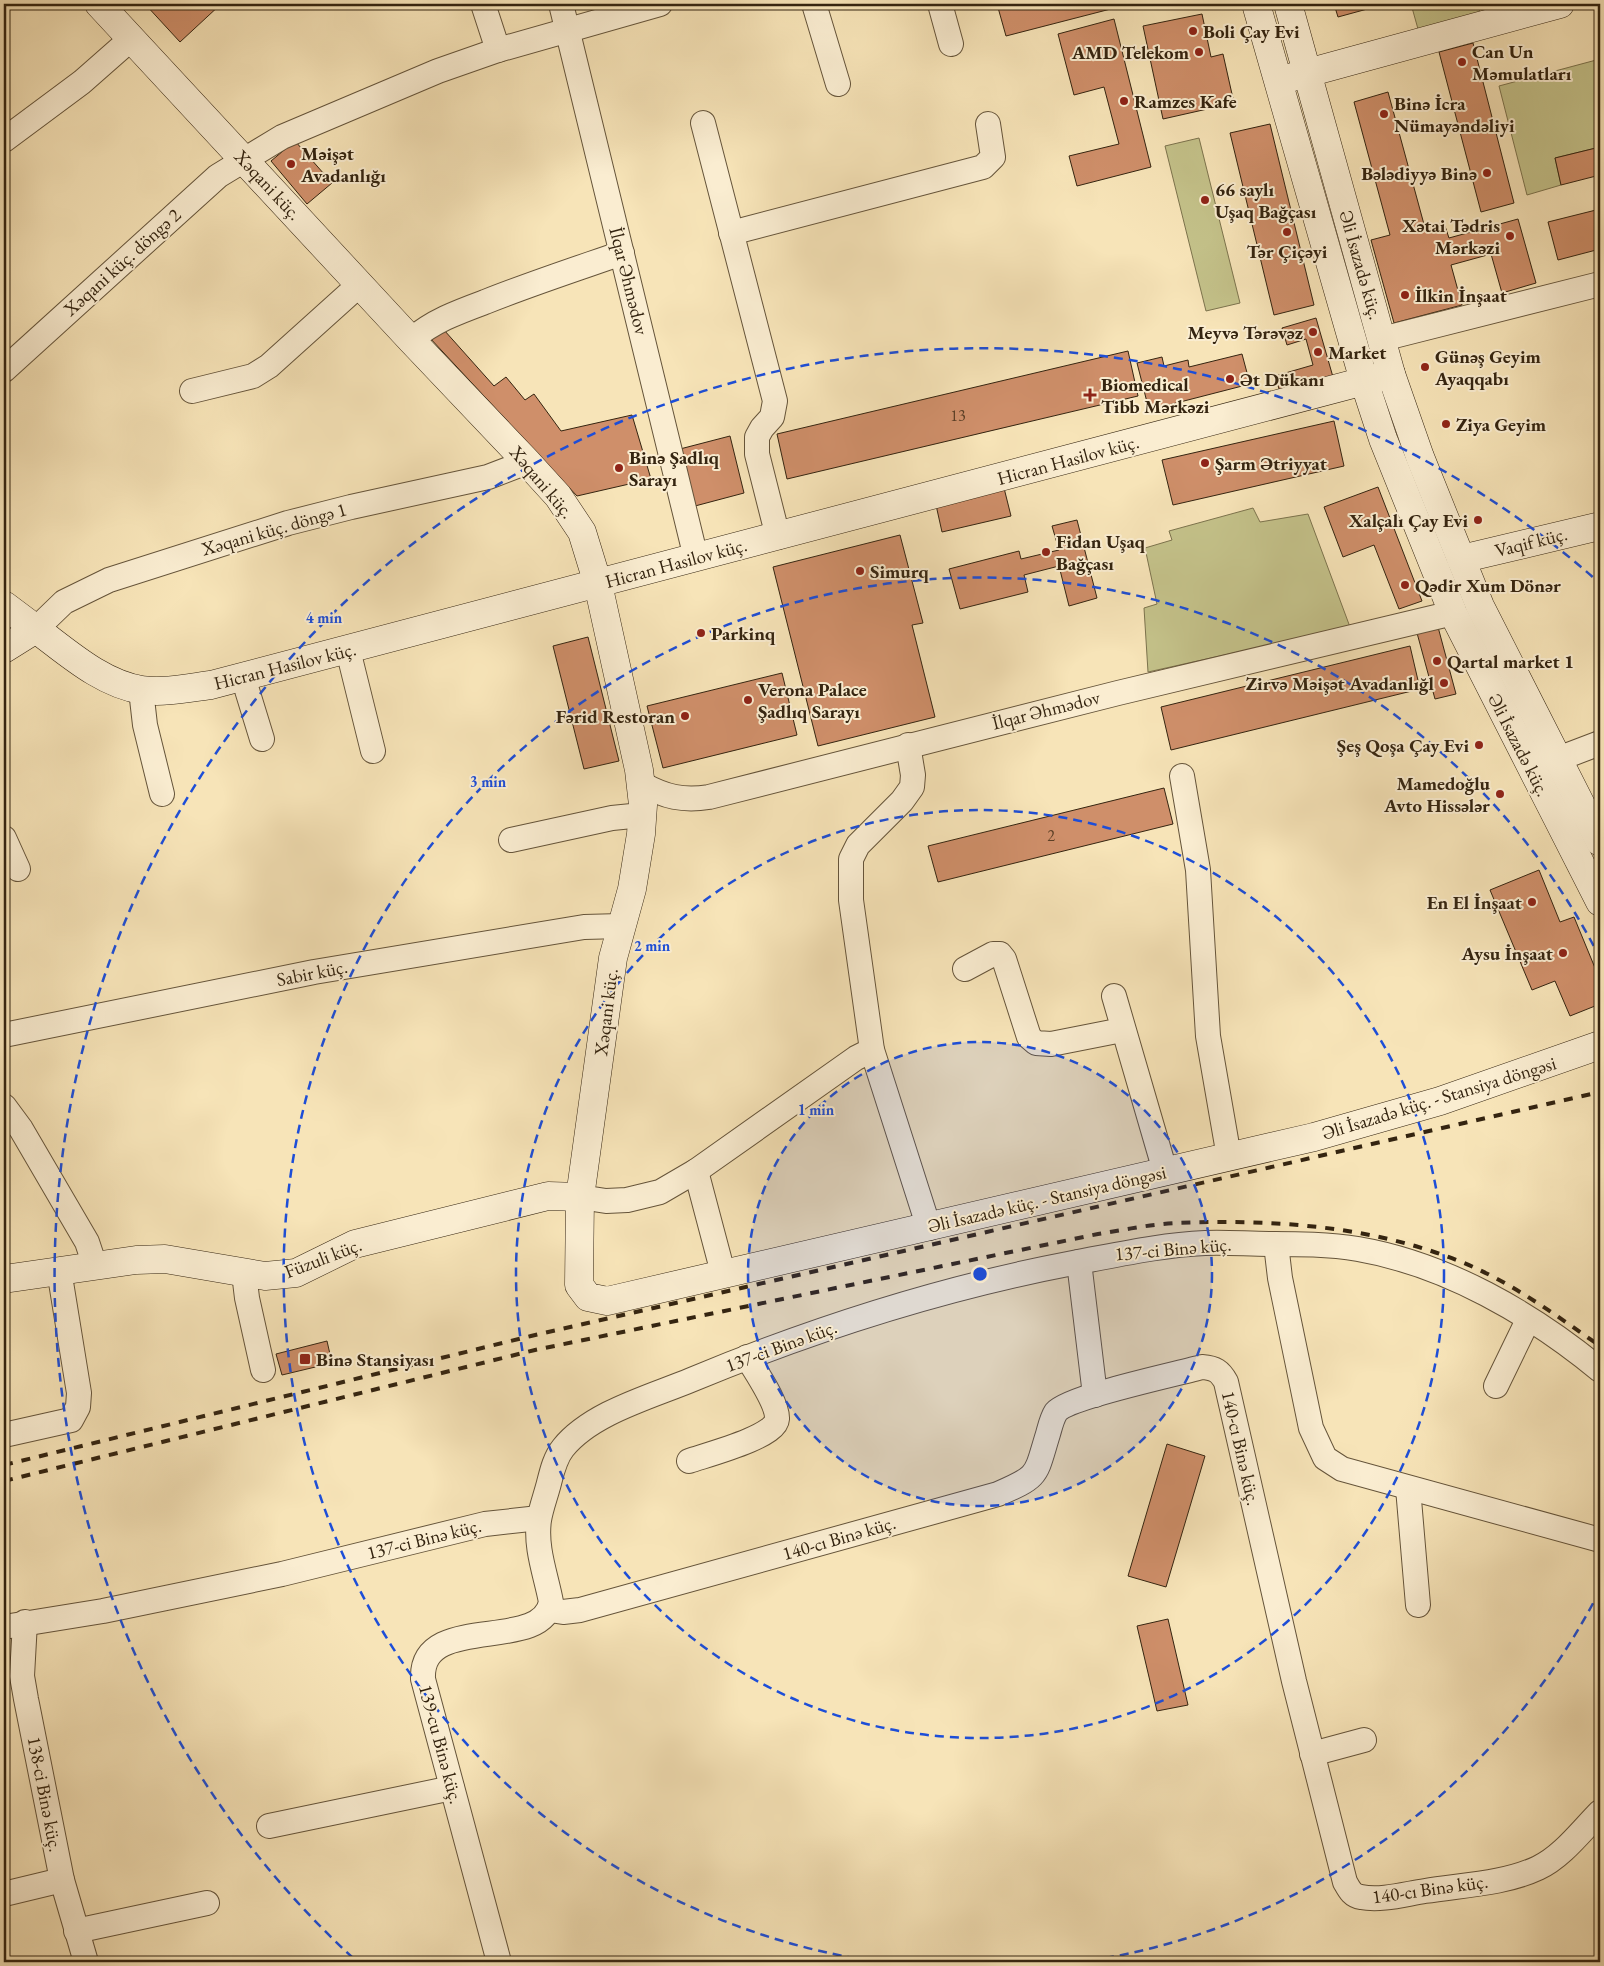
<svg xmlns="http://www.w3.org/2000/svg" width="1604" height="1966" font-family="'EB Garamond',serif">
	<rect width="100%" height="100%" fill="#f7e4b8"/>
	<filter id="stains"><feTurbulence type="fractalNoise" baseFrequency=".004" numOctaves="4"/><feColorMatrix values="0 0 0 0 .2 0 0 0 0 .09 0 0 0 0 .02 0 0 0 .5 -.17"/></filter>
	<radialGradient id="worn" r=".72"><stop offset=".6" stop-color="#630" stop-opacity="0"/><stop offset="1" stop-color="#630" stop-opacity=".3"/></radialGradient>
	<g fill="#c4c28a" stroke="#7c734d">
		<polygon points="1411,4 1477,4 1480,12 1418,29"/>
		<polygon points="1600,59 1600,147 1555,158 1561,185 1527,195 1499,86"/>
		<polygon points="1199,138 1240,303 1206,311 1165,146"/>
		<polygon points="1253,508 1260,522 1308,514 1350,627 1148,672 1144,608 1157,604 1145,548 1172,540 1169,531"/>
	</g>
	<g fill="#cf8f6a" stroke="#342410">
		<polygon points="145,4 221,4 180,42"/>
		<polygon points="997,4 1130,4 1006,36"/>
		<polygon points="1334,4 1369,4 1371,8 1338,17"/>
		<polygon points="1202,14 1211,57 1223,54 1234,103 1163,119 1143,26"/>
		<polygon points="1114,19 1151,167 1077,186 1069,156 1119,144 1104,87 1074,95 1058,34"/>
		<polygon points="1473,43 1514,203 1481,212 1439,52"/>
		<polygon points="1388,92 1425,228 1444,223 1449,238 1518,219 1536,283 1502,293 1491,254 1451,265 1462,305 1394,323 1371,240 1390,235 1354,102"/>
		<polygon points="1270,124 1314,305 1274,315 1230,133"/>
		<polygon points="295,141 332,183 307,204 271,161"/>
		<polygon points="1600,147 1600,175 1561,185 1555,158"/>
		<polygon points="1600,209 1600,249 1558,260 1548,222"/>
		<polygon points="1316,318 1333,377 1280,392 1275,376 1313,365 1306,339 1287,345 1282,328"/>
		<polygon points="444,330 494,386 506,377 525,400 534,394 561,431 632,415 651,479 577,496 429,337"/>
		<polygon points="1128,351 1138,396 787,479 777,434"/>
		<polygon points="1242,354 1250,384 1149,410 1137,363 1162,357 1164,366 1188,360 1189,367"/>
		<polygon points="1334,421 1344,466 1173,505 1162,460"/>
		<polygon points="730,436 744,493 695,506 680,449"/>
		<polygon points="1378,487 1422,601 1399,609 1374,545 1343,557 1324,507"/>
		<polygon points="1004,488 1011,516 942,532 936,505"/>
		<polygon points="1077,520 1097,598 1069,606 1059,566 1024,575 1028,592 960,609 949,569 1019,551 1021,559 1059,550 1052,526"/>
		<polygon points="900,535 923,623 912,625 935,717 818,746 773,567"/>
		<polygon points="1438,627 1456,694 1435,699 1417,633"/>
		<polygon points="588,637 619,761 584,769 553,646"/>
		<polygon points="1410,646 1420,689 1171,750 1161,707"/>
		<polygon points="782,673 797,735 663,768 647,706"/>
		<polygon points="1164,788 1173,824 938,882 928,846"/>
		<polygon points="1539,870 1560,922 1574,917 1600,980 1600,1004 1570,1016 1555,981 1532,990 1490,890"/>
		<polygon points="327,1341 332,1363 282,1375 276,1354"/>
		<polygon points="1167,1444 1205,1456 1166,1587 1128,1576"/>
		<polygon points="1168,1619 1188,1705 1157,1711 1137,1626"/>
	</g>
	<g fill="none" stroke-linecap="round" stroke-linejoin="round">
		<g stroke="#65543a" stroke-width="26">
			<g id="street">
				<polyline points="483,4 498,50"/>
				<polyline points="561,4 696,558"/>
				<polyline points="814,4 838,84"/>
				<polyline points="940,4 951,44"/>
				<polyline points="703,123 775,401 772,417 762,428 757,437 757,454 778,537"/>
				<polyline points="4,140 82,82 132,38"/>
				<polyline points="731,233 983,167 993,157 988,124"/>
				<polyline points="1382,339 1600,284"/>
				<path d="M411 340C433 321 458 312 485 302 530 284 576 269 622 253"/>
				<polyline points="4,370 218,176 282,137 438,71 498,50 660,4"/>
				<polyline points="192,391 253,376 269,366 359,285"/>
				<polyline points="36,629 64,602 109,580 288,523 351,507 488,477 527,462"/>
				<polyline points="348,650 373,751"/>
				<polyline points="243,677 262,739"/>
				<polyline points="141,690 145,725 162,794"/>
				<polyline points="908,745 913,775 912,787 902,801 858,845 851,859 851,900 872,1050 929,1228"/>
				<polyline points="1558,759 1600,743"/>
				<polyline points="1182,776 1198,870 1208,1036 1229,1157"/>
				<path d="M642 784C665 797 683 801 709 797L1118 693 1453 613"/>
				<polyline points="4,838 18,869"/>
				<polyline points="511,840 612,818 642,815"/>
				<polyline points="965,969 993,954 1000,954 1004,959 1029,1037 1036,1043 1051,1044 1122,1030"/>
				<polyline points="1114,996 1165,1171"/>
				<polyline points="4,1035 314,972 584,927 621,926"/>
				<polyline points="4,1106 21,1129 87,1242 95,1266"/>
				<polyline points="696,1171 723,1273"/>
				<polyline points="580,1197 606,1201 627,1200 660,1192 696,1171 856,1058 872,1050"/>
				<polyline points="1276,1244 1280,1278 1311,1428 1325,1458 1342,1469 1600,1540"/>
				<polyline points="1079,1262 1095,1395"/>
				<polyline points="244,1273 247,1298 263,1370"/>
				<polyline points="1496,1386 1528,1320"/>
				<polyline points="4,1435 71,1420 78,1407 79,1393 59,1270"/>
				<path d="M689 1461C706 1455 776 1437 777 1419 778 1403 755 1371 747 1357"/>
				<polyline points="1408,1488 1418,1605"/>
				<path d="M550 1610 563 1612 580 1610 998 1494C1040 1476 1035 1476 1048 1434 1050 1427 1052 1418 1056 1412 1068 1397 1177 1374 1202 1367 1215 1368 1220 1371 1226 1382L1294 1681 1345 1882C1349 1889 1352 1896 1361 1897 1381 1901 1405 1894 1425 1891 1462 1885 1504 1884 1538 1868 1562 1857 1582 1830 1600 1812"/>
				<polyline points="25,1622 22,1676 26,1699 62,1880 86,1962"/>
				<polyline points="4,1627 103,1611 282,1574 485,1524 539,1518"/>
				<polyline points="1312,1754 1364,1740"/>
				<polyline points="269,1826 452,1788"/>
				<polyline points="4,1894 62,1880"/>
				<polyline points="76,1931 207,1903"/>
				<path d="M499 1962 423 1679C420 1611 542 1654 551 1602 546 1575 535 1548 539 1520 541 1508 546 1495 549 1483 552 1471 555 1458 563 1448 591 1413 650 1397 691 1380 814 1329 942 1288 1073 1263 1117 1255 1160 1245 1205 1243 1226 1242 1248 1244 1269 1244 1298 1244 1329 1244 1358 1249 1446 1264 1532 1314 1600 1370"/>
			</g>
		</g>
		<g stroke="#342410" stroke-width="29">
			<g id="secondary">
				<polyline points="99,4 411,340 527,462 558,496 582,532 598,584 639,770 643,805 641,834 632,889 613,958 580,1197 579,1285 588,1297 607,1301 1314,1137 1440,1101 1600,1045"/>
				<polyline points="1256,4 1364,381 1383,439 1453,613 1600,902"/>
				<polyline points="1288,4 1391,374 1420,457 1480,606 1600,842"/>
				<polyline points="1289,78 1560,4"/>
				<polyline points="1461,559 1600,526"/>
				<polyline points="4,605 36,629"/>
				<path d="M4 649 36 629C67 652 102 684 142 690 164 693 188 688 211 685L1391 374"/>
				<polyline points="4,1279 136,1260 165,1259 265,1276 296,1273 355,1244 548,1196 580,1197"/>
			</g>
		</g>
		<use href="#street" stroke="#faedd1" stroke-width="24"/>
		<use href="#secondary" stroke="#faedd1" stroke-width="28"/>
		<g stroke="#342410" stroke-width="4" stroke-dasharray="9 9" stroke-linecap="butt">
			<polyline points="4,1465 531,1336 1600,1092"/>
			<path d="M4 1481 535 1350 1098 1234C1124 1230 1151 1224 1177 1223 1274 1219 1374 1226 1464 1263 1514 1284 1557 1316 1600 1346"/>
		</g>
	</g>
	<circle cx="980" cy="1274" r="232" fill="#1d4ed8" fill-opacity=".12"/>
	<g fill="none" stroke="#1d4ed8" stroke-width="2.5" stroke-dasharray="9 6">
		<circle cx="980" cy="1274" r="232"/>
		<circle cx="980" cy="1274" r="464"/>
		<path d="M1600 1590A696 696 0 0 1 1089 1961M871 1961A696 696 0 1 1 1600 958"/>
		<path d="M353 1958A928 928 0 0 1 1595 579"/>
	</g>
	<g fill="#8f2418" stroke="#faedd1" stroke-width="2">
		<circle cx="1193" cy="31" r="5"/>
		<circle cx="1199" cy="52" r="5"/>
		<circle cx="1462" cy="62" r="5"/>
		<circle cx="1124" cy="101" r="5"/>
		<circle cx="1384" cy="114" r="5"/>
		<circle cx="291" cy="164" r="5"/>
		<circle cx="1487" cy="173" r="5"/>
		<circle cx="1205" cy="200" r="5"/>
		<circle cx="1287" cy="232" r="5"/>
		<circle cx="1510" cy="236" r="5"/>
		<circle cx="1405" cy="295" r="5"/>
		<circle cx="1313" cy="332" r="5"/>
		<circle cx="1318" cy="352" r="5"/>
		<circle cx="1425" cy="367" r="5"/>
		<circle cx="1230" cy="379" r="5"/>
		<path d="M1087.5 387.5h5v5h5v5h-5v5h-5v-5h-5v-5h5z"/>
		<circle cx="1446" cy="424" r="5"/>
		<circle cx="1205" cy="463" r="5"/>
		<circle cx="619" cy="468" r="5"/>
		<circle cx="1478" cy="520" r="5"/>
		<circle cx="1046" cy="552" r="5"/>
		<circle cx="860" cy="571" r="5"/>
		<circle cx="1405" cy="585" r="5"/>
		<circle cx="701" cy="633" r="5"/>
		<circle cx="1437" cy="661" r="5"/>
		<circle cx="1444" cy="683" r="5"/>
		<circle cx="748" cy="700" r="5"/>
		<circle cx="685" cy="716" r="5"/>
		<circle cx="1479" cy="745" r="5"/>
		<circle cx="1500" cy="794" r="5"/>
		<circle cx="1532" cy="902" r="5"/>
		<circle cx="1563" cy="953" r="5"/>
		<rect x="299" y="1353" width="12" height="12" rx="2.5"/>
	</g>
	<g text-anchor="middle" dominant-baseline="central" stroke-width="4" stroke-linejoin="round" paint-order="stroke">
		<g font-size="16" fill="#5b3f26">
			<text x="958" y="415">13</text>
			<text x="1051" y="835">2</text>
		</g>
		<g font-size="19" font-weight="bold" fill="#342410" stroke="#faedd1" text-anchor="start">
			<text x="1203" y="31">Boli Çay Evi</text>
			<text x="1472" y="51">Can Un<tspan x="1472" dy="22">Məmulatları</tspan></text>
			<text x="1189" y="52" text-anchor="end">AMD Telekom</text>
			<text x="1134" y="101">Ramzes Kafe</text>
			<text x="1394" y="103">Binǝ İcra<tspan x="1394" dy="22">Nümayəndəliyi</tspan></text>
			<text x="301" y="153">Məişət<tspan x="301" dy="22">Avadanlığı</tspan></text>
			<text x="1477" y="173" text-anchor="end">Bələdiyyə Binə</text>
			<text x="1215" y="189">66 saylı<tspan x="1215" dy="22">Uşaq Bağçası</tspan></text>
			<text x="1500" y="225" text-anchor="end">Xətai Tədris<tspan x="1500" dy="22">Mərkəzi</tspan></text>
			<text x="1287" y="251" text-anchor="middle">Tər Çiçəyi</text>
			<text x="1415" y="295">İlkin İnşaat</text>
			<text x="1303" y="332" text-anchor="end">Meyvə Tərəvəz</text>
			<text x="1328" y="352">Market</text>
			<text x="1435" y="356">Günəş Geyim<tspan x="1435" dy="22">Ayaqqabı</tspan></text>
			<text x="1240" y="379">Ət Dükanı</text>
			<text x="1101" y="384">Biomedical<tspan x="1101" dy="22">Tibb Mərkəzi</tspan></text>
			<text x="1456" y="424">Ziya Geyim</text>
			<text x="629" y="457">Binə Şadlıq<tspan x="629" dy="22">Sarayı</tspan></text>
			<text x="1215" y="463">Şarm Ətriyyat</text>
			<text x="1468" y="520" text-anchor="end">Xalçalı Çay Evi</text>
			<text x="1056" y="541">Fidan Uşaq<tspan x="1056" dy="22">Bağçası</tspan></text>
			<text x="870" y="571">Simurq</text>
			<text x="1415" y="585">Qədir Xum Dönər</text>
			<text x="711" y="633">Parkinq</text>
			<text x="1447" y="661">Qartal market 1</text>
			<text x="1434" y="683" text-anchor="end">Zirvə Məişət Avadanlığl</text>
			<text x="758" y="689">Verona Palace<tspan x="758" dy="22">Şadlıq Sarayı</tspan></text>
			<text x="675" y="716" text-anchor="end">Fərid Restoran</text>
			<text x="1469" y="745" text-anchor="end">Şeş Qoşa Çay Evi</text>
			<text x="1490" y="783" text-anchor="end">Mamedoğlu<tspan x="1490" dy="22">Avto Hissələr</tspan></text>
			<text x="1522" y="902" text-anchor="end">En El İnşaat</text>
			<text x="1553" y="953" text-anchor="end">Aysu İnşaat</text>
			<text x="316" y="1359">Binǝ Stansiyası</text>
		</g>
		<g font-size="19" fill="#342410" stroke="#faedd1">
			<text transform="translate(268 185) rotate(47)">Xəqani küç.</text>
			<text transform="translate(122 262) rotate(-42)">Xəqani küç. döngə 2</text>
			<text transform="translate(1361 265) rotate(74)">Əli İsazadə küç.</text>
			<text transform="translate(629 281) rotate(76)">İlqar Əhmədov</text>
			<text transform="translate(1068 460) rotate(-15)">Hicran Hasilov küç.</text>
			<text transform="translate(542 482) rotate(50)">Xəqani küç.</text>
			<text transform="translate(274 529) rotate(-16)">Xəqani küç. döngə 1</text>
			<text transform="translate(1531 542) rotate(-14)">Vaqif küç.</text>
			<text transform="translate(676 563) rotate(-15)">Hicran Hasilov küç.</text>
			<text transform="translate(285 666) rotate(-14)">Hicran Hasilov küç.</text>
			<text transform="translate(1046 710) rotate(-14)">İlqar Əhmədov</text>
			<text transform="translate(1519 745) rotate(63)">Əli İsazadə küç.</text>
			<text transform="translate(312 973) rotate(-11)">Sabir küç.</text>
			<text transform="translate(606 1012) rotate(-83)">Xəqani küç.</text>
			<text transform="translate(1439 1098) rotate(-17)">Əli İsazadə küç. - Stansiya döngəsi</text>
			<text transform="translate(1047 1199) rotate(-13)">Əli İsazadə küç. - Stansiya döngəsi</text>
			<text transform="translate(1173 1249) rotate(-5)">137-ci Binə küç.</text>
			<text transform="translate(323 1258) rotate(-21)">Füzuli küç.</text>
			<text transform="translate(781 1346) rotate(-20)">137-ci Binə küç.</text>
			<text transform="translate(1241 1448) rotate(77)">140-cı Binə küç.</text>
			<text transform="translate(839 1538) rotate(-16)">140-cı Binə küç.</text>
			<text transform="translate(424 1539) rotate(-14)">137-ci Binə küç.</text>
			<text transform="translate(441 1744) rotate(75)">139-cu Binə küç.</text>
			<text transform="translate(45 1794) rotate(79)">138-ci Binə küç.</text>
			<text transform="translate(1430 1889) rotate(-8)">140-cı Binə küç.</text>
		</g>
	</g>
	<circle cx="980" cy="1274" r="8" fill="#1d4ed8" stroke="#faedd1" stroke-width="2.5"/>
	<g font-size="15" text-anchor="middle" font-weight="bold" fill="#1d4ed8" stroke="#faedd1" stroke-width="4" stroke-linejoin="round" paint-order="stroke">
		<text x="324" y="623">4 min</text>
		<text x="488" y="787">3 min</text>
		<text x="652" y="951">2 min</text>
		<text x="816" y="1115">1 min</text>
	</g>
	<rect width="1604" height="1966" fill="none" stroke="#f7e4b8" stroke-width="20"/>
	<rect x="5" y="5" width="1594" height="1956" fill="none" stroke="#342410" stroke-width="2.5"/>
	<rect x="10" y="10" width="1584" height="1946" fill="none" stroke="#342410"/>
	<rect width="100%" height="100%" filter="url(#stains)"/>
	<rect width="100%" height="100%" fill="url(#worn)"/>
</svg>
